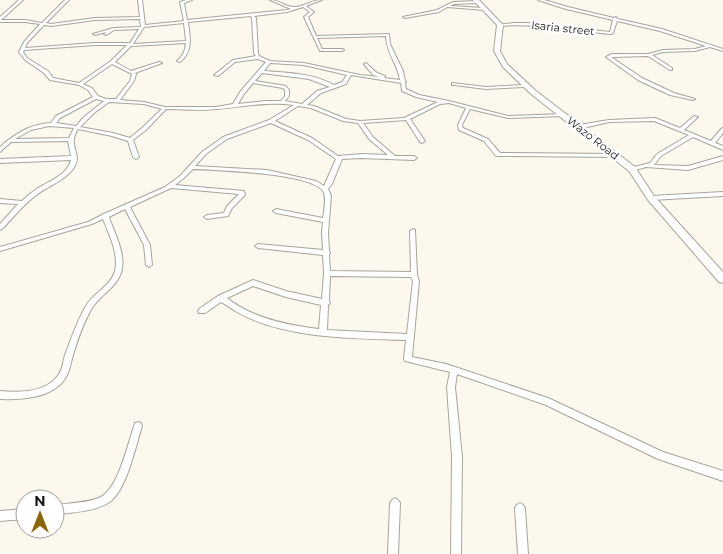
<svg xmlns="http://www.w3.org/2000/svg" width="723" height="554" font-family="Montserrat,sans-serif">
	<rect width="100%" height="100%" fill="#fcf8ee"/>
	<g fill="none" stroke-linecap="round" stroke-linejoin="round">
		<g stroke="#a7a49a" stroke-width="2">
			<g id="street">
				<path d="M19 0H23L1 20H25L42 23 65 0H69L46 23 51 24 95 18 140 17 138 0H142L145 25 184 21 180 2 186 0H192L184 3 187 20 287 10 291 9 270 0C279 0 286 7 294 7 301 8 312 0 322 0L306 6 314 12 308 17 316 36 389 34 390 44 403 71 405 81 406 82 405 83 406 89 419 95 449 101 508 116 566 114V116H564L508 118 470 109 462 125 463 128 488 139 500 153 617 154 619 155V157L496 156 484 141 459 130 458 125 466 108 449 103 440 104 410 119 425 141 422 143 420 142 406 120 363 123 373 137 395 156H414L417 158 414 160 361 158 342 159 332 184 328 189 331 196 328 233 329 251 330 253 329 255 330 271 411 272 410 231 413 229 415 230 417 275 419 281 412 357 446 364 548 398 663 452 723 471V481L658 459 546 405 457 374 455 387 462 457 461 554H451L452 457 447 387 450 372 405 361 404 359 406 340C353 338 285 339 237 312 232 309 227 305 221 302L205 313H199L198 311 199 309 218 296 253 280 286 291 322 299 324 273 323 255 258 248 255 246 258 244 323 250 322 233 323 222 276 213 273 211 276 209 323 218C324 210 327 198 323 191 311 173 216 170 193 169L184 178 175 185 244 191 245 195 232 208 228 216 207 219 204 217 207 215 224 213 227 206 239 194 171 188 130 207 150 245 152 265 149 267 146 265 144 245 125 209 109 217C114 232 125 252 122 269 119 286 101 294 92 308 83 323 78 339 73 355 71 362 70 370 66 377 54 398 22 400 0 399V391C20 393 48 392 59 374 63 368 63 361 65 355 71 339 77 321 86 306 93 293 111 286 115 271 119 254 109 234 103 219L92 224 0 251V247L88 222 102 215 103 214 106 213 165 187 180 176 202 152 223 137 269 120 294 105C267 101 243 107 217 109 200 111 183 109 166 109L146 130 133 140 139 157 136 159 133 157 128 141 112 136 78 129C67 146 82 153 75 166 66 181 47 186 35 196 22 206 13 218 2 229L0 230V224L18 204 0 203V199L22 201C27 196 32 192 38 188 50 181 67 175 71 160L0 163V159L71 156 68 141 11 142 0 152V147C15 134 30 124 51 123L56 116 93 97 88 90 79 85 50 80 44 73 25 60 19 52 24 42 40 24 25 22H0V17ZM303 7 310 12 304 17 320 51H342L344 50 342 49H322L317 38 386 36C386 52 398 65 400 80L384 78 385 76 377 73 366 63 364 64 373 75 380 77 360 75 304 63 270 61 259 56 258 53 256 18 254 16 287 12ZM251 16 252 18 254 53 256 56 233 60 214 75 218 76 235 62 258 59 266 62 240 92 233 104 216 107H165L144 102 120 100 134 81 136 74 135 73 162 63 159 62 131 71 115 62 131 46 186 43C185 52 183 55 177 61L180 62C193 52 190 37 188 22ZM140 19 141 27 113 28 93 34 95 35 106 32 104 34 106 35 114 30 139 29 130 43H95L25 48 27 43 44 25 51 26 95 20ZM184 23 186 41 133 44 144 27ZM95 45H127L111 61 79 83 53 78 48 71 27 58 23 52 24 50ZM270 63 304 65 347 75 342 82 334 85C313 73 287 73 264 71ZM112 64 132 74 130 81 116 99H106L98 96 92 88 83 84ZM262 73 309 79 330 87 317 91 302 104 285 101 289 96V90L286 86 255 81ZM351 75 401 83 402 91 416 97 438 102 404 118 360 121 346 119 314 106 307 105 321 93 346 84ZM253 83 283 88 285 90V96L281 101H265L238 104 244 94ZM96 99 104 101 84 117 76 126 56 123 60 118ZM109 102 144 104 162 109 142 128 130 138 113 133 80 127 94 113ZM298 106 311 108 343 121 358 123 369 139 388 155 361 154 338 156 312 138 275 121ZM271 123 308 140 336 159 324 186 316 181 267 170 195 166 206 154 227 139ZM49 126 74 128 69 138 15 139 31 130ZM330 276 411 277 413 281 407 334 327 330 328 305 330 303 329 301ZM253 286 286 297 321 305 319 329C294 326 267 321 244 309 238 306 232 302 227 298Z"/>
				<path d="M538 0H544L568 7 614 18 616 17 618 19 662 29 723 49V51L710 47 695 51 663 52 652 55 672 68V70H670L648 56 611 57 642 78 674 93 695 99 693 100 670 95 638 80 606 57 612 54H648L663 50 695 49 706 46 660 31 617 21 613 33 611 34C574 31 537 23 500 26L498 25 514 23H527L610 32 613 20 566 9Z"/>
				<polygon points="477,1 478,3 454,4 450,6 484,8 486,9 485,10 447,7 439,12 405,18 403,17 437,10 453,2"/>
				<polygon points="452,83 486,87 525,85 527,86 525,87 486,89 454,85 452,85"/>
				<polygon points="694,116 698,117 684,130 711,141 721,129 723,128 723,133 715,143 723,146 723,150 693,137 661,156 654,165 688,166 723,156 723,160 688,170 646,167 632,171 629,169 630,168 650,163 657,154 689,135 654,121 609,122 579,129 576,127 579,125 609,120 655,118 680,128"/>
				<polygon points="723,192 723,196 651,200 648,198 651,196"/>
				<path d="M138 422 141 423 142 426C136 445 126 493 108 503 93 512 72 512 55 515V505C69 503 89 503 101 497 118 488 128 444 134 426L135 423Z"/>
				<polygon points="395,498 398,500 400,503 398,554 388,554 390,503 392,500"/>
				<polygon points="520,503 523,505 525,508 528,554 518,554 515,508 517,505"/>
				<polygon points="25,509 25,519 0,521 0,511"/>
			</g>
		</g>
		<g stroke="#a7a49a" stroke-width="2">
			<polygon id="secondary" points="473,0 479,0 503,25 500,51 507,64 536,91 635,167 654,196 723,272 723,283 719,282 648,200 629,171 531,94 503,67 494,51 497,25"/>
		</g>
		<use href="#street" fill="#fff" fill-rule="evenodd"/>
		<use href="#secondary" fill="#fff" fill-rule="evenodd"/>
	</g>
	<g text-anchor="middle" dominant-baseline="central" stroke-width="5" stroke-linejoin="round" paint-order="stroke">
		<g font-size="11" fill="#181713" stroke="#fff">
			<text transform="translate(563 28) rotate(6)">Isaria street</text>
			<text transform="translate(593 138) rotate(38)">Wazo Road</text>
		</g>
	</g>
	<g transform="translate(40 514)"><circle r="24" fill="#ffffff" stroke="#a3a2a1"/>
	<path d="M0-4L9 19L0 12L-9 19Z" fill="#8a6605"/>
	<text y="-8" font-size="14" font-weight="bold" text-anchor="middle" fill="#181713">N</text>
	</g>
</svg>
